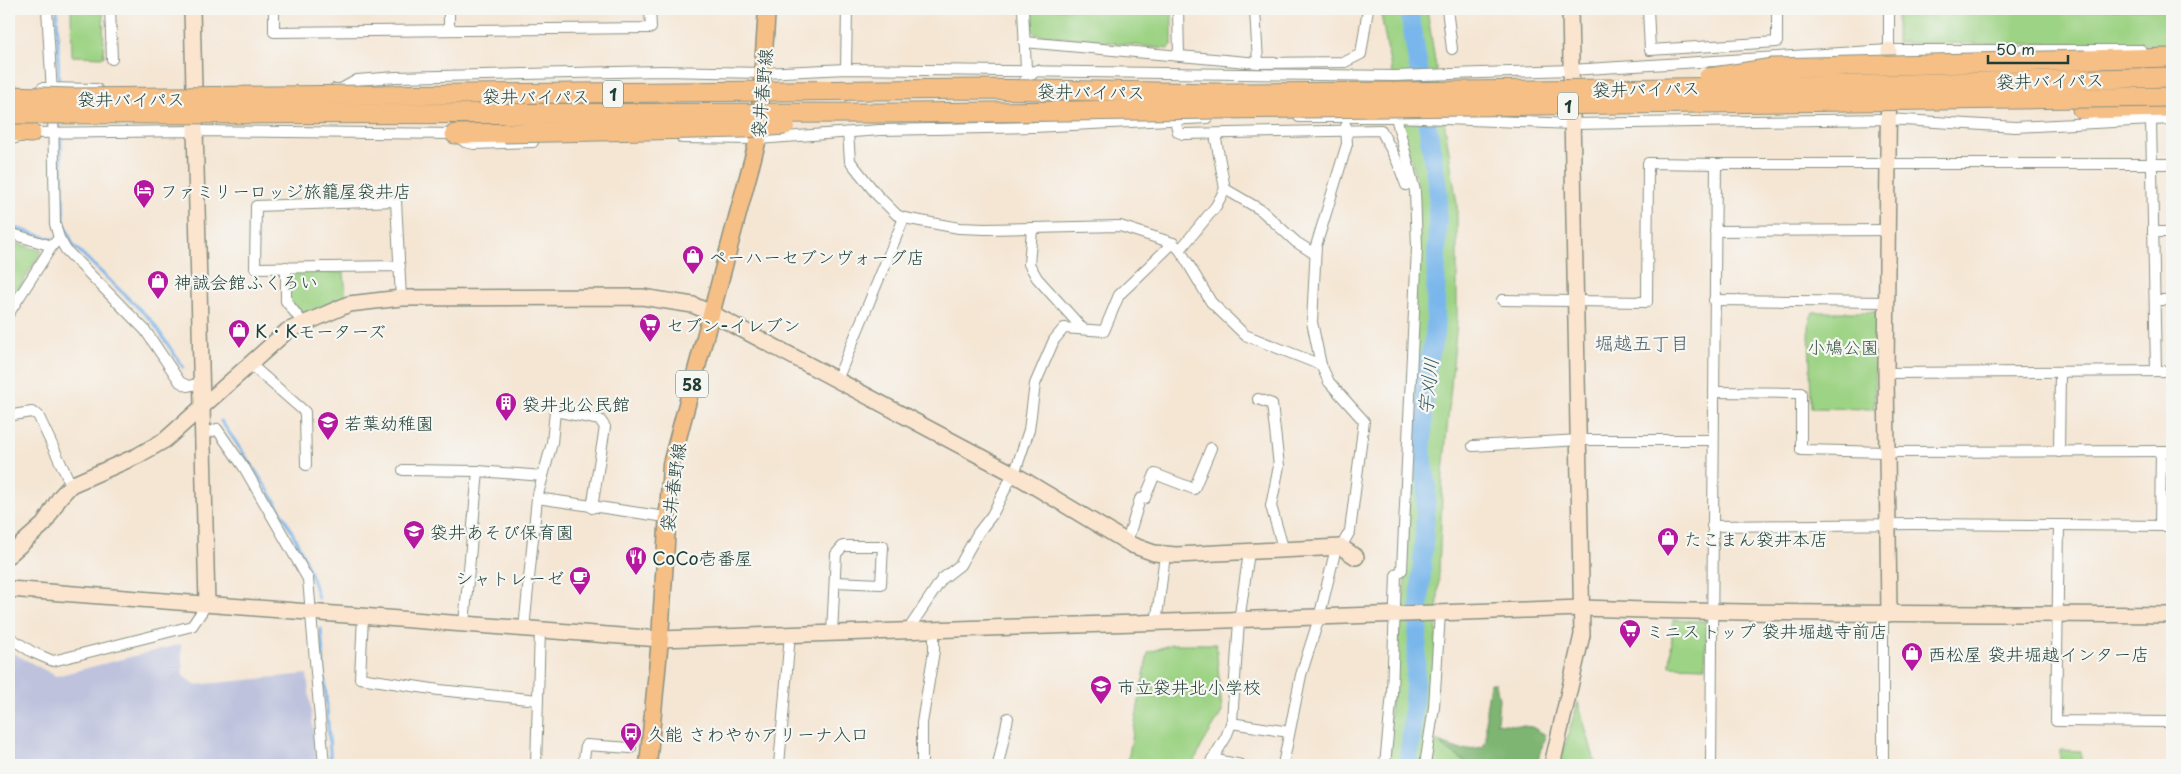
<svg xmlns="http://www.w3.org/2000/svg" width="2181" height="774" font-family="'Playpen Sans','Klee One',sans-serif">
	<rect width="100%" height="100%" fill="#f6f6f2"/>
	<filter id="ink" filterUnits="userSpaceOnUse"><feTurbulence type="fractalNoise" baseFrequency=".02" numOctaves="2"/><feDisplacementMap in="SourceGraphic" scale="10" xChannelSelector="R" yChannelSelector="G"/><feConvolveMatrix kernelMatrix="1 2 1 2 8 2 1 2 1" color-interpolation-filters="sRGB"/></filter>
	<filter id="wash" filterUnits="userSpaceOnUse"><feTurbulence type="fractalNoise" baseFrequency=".0096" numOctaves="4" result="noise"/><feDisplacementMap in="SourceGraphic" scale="20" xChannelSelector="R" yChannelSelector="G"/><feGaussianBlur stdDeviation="1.12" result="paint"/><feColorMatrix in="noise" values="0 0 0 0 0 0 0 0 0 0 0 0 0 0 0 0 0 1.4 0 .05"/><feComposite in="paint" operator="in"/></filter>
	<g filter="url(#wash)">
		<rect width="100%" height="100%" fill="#f5e6d4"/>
		<polygon fill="#bec2dd" points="181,644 183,676 195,685 307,674 317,765 9,765 9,651 56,676"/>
		<g fill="#9dd384" stroke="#5e885c">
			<polygon points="71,9 103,9 104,57 72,56"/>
			<polygon points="1030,9 1172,9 1172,45 1168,49 1035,34 1030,28"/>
			<polygon points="1380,9 1427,9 1457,204 1457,321 1443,473 1434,696 1425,765 1384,765 1406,570 1417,183 1401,123"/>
			<polygon points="1897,9 2172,9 2172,45 1897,43"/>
			<polygon points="9,241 42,251 9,305"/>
			<polygon points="286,270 344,273 346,298 304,318 286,301"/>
			<polygon points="1813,312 1878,312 1874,409 1811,408 1809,322"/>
			<polygon points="1673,620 1706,621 1706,667 1670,666"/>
			<polygon points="1171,644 1216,644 1222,712 1201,747 1193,765 1127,765 1148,653"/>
			<polygon points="1578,702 1596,765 1589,765 1584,761 1559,765"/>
			<polygon points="1436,740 1470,765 1426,765"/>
			<polygon points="2060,750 2081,751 2081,765 2060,765"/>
		</g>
		<polygon fill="#7eb572" stroke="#4e7953" points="1490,683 1496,683 1499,699 1497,723 1532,727 1546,735 1536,765 1470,765 1442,746 1441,743 1461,750 1483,747 1486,740 1486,710"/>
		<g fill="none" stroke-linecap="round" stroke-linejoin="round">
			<g stroke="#78b6eb" stroke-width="3">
				<polyline points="57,9 59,86"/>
				<polyline points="60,119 64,222 73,245 152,321 183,367"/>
				<polyline points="9,226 55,240"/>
				<path d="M221 421C259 475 301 533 318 598"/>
				<polyline points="321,629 331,765"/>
			</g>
			<polyline stroke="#78b6eb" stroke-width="19" points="1407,765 1411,740 1427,487 1422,451 1425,376 1435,333 1438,191 1409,9"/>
		</g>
	</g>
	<g filter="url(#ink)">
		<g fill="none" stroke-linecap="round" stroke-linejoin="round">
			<g stroke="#8a9284" stroke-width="12">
				<g id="street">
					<polyline points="47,9 52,93"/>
					<polyline points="110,9 112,59"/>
					<polyline points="274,9 274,32 651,28 650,9"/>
					<polyline points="449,9 449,28"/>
					<polyline points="1023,9 1026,69"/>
					<polyline points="1178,9 1179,55"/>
					<polyline points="1255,9 1258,63"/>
					<polyline points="1447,9 1452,49"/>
					<polyline points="1648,9 1650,50 1777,42 1777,9"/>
					<polyline points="1889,9 1889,50"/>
					<polyline points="1024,42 1258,63 1345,62 1361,54 1368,9"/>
					<polyline points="846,69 847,9"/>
					<polyline points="1020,85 1037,70"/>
					<polyline points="42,88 97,89"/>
					<polyline points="334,89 341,89 357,80 396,77 661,71 763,73 846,69 1395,76 1571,70 1889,50 2141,50"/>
					<polyline points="53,110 55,224 59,238 66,250 145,330 180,382 188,386 201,383"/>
					<polyline points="1299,117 1396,117 1572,124 1888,119 2015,127 2172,119"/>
					<polyline points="1175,120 1178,132 1183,134 1381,130 1397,161 1406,185"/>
					<polyline points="2151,120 2156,371"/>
					<polyline points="848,133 850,161 877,195 897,215 904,218 959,228 985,229 1120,226 1173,243 1180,250 1211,302 1245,335 1321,365"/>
					<polyline points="682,138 758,139 880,130 1034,127 1207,118"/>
					<polyline points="9,140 31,133 195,131 455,134 465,142 474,144 533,142"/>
					<polyline points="1225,189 1261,210 1296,242 1315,254"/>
					<polyline points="1032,230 1029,264 1037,278 1082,328"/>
					<polyline points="1715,231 1888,230"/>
					<polyline points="2153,232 2172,232"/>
					<polyline points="9,233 52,246"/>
					<polyline points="1180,250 1216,206 1225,189 1215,134"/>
					<polyline points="400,266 255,268 256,206 396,201 401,298"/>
					<polyline points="286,267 286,301 303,323"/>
					<polyline points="1502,300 1647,302 1648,163 1716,164"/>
					<polyline points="1714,300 1887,302"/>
					<polyline points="2155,300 2172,300"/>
					<polyline points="9,313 52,246 59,238"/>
					<polyline points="250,364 305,412 306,465"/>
					<polyline points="1886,373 2172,371"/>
					<polyline points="837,380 904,218"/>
					<polyline points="1714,392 1801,393 1801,450 1887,452 2172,451"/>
					<polyline points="1258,399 1272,404 1279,466 1271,506 1284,551"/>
					<polyline points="13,415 32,412 38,415 71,485"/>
					<polyline points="204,435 217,429 245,469 308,579 324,765"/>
					<polyline points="1473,446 1580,440 1713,440"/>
					<polyline points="2059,452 2060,372"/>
					<polyline points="403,470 478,471 543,476 552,443 555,411 600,420 605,427 592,508"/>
					<polyline points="537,498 666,517"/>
					<polyline points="1712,526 1913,524 2172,526"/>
					<polyline points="2059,526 2056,721 2172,722"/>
					<polyline points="2160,526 2161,451"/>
					<polyline points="1127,542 1140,499 1145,498 1155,474 1194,489 1211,448"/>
					<polyline points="1341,547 1350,531 1364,421 1329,382 1321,365 1312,322 1316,246 1347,144 1346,126"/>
					<polyline points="1883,613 1883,765"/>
					<polyline points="363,616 360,678 439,690 538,700"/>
					<polyline points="464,624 478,471"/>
					<polyline points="1156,624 1165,555"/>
					<polyline points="524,629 537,498 543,476"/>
					<polyline points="908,630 942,579 960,565 978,533 992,515 1017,466 1029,430 1035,384 1054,340 1064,328 1104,331 1119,295 1173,243"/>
					<polyline points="832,633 836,554 843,546 883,546 881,584 835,582"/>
					<polyline points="9,637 32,652 53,661 192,626 207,604"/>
					<polyline points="1231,723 1289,732"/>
					<polyline points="1212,759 1241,765"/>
					<polyline points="536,765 540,630"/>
					<polyline points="583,765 586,745 631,748"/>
					<polyline points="779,765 790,634"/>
					<polyline points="922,765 922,723 934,651 934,631"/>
					<polyline points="998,765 1008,718"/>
					<polyline points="1209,765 1226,737 1232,721 1239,621 1249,552"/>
					<polyline points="1283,765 1301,675 1319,618 1336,548"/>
					<polyline points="1385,765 1392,693 1396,575 1402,570 1417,247 1415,191 1396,117"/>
					<polyline points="1425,765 1434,707 1440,613"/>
					<polyline points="1711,765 1716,164 2172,164"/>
				</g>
			</g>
			<g stroke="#8a9284" stroke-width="18">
				<g id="secondary">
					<polyline points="192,9 207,604"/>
					<polyline points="9,555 44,524 60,497 71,485 137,456 165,440 287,331 349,304 401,298 642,297 693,305 711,313 1012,473 1132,545 1154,553 1176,555 1341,547 1356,557"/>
					<path d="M9 589 660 639 1582 608C1778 615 1975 613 2172 615"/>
					<polyline points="1889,614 1886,373 1889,50"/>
					<polyline points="1552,765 1582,635 1570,9"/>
				</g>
			</g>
			<g stroke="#8a9284" stroke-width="19">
				<polyline id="primary" points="648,765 660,639 671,464 758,139 767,9"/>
			</g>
			<g stroke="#8a9284" stroke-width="21">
				<g id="highway">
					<polyline points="2085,60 2172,58"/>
					<polyline points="2082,109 2172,107"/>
					<polyline points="9,131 31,133"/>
					<polyline points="455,134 504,133"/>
				</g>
			</g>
			<use href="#street" stroke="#fff" stroke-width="10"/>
			<use href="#secondary" stroke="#fbe5cf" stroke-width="15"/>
			<use href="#primary" stroke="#f5bf86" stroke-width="16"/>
			<use href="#highway" stroke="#f5bf86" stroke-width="19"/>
			<g stroke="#8a9284" stroke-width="21" stroke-linecap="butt">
				<g id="highway-bridge">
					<polyline points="1708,78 1773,68 2085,60"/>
					<polyline points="9,96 71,98 981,89 1218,93 1399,92 1863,85 2172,77"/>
					<polyline points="9,114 913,113 2172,97"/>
					<polyline points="504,133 744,128 785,125"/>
				</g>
			</g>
			<use href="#highway-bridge" stroke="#f5bf86" stroke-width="19"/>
		</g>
	</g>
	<defs>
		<g id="hotel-pin" transform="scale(1.125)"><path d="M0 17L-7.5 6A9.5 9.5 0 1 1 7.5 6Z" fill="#b5179e" stroke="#f6f6f2"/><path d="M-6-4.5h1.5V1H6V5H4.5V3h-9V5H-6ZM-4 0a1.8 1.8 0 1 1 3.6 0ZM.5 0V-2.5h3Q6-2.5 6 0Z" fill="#fff"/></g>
		<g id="shop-pin" transform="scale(1.125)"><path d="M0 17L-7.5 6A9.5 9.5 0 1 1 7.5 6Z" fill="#b5179e" stroke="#f6f6f2"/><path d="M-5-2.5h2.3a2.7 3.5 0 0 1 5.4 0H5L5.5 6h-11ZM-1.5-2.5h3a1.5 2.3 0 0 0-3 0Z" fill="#fff"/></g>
		<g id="supermarket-pin" transform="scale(1.125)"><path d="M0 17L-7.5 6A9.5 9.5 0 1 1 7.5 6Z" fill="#b5179e" stroke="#f6f6f2"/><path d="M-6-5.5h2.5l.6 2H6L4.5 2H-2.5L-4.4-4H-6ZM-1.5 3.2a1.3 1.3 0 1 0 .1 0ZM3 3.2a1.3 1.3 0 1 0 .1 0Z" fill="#fff"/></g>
		<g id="building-pin" transform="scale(1.125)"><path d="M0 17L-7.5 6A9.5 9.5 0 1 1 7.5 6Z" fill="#b5179e" stroke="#f6f6f2"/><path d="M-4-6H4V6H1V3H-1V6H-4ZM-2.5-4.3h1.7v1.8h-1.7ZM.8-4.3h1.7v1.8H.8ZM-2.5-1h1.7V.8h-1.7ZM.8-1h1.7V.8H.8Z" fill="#fff"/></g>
		<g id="school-pin" transform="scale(1.125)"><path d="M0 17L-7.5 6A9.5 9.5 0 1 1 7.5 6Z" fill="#b5179e" stroke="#f6f6f2"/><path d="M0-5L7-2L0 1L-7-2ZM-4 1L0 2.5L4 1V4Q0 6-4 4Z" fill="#fff"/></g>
		<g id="restaurant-pin" transform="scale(1.125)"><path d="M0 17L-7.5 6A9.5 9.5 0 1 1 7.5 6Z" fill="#b5179e" stroke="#f6f6f2"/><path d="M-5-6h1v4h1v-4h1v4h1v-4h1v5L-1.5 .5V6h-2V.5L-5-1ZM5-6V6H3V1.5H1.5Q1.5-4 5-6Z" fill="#fff"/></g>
		<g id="cafe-pin" transform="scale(1.125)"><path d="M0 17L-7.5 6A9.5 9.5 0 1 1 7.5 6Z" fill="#b5179e" stroke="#f6f6f2"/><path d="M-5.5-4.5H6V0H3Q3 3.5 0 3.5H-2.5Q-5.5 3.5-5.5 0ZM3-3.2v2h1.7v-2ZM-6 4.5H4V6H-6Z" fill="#fff"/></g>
		<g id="bus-pin" transform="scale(1.125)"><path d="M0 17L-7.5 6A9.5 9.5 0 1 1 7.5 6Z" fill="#b5179e" stroke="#f6f6f2"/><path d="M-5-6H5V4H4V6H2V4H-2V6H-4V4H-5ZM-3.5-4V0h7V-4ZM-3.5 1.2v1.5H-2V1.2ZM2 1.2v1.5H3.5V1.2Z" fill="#fff"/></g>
	</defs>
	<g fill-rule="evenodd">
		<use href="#hotel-pin" x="144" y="190"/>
		<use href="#shop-pin" x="693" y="256"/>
		<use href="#shop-pin" x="158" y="281"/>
		<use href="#supermarket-pin" x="650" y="324"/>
		<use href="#shop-pin" x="239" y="330"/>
		<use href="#building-pin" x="506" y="403"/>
		<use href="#school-pin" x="328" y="422"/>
		<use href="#school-pin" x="414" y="531"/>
		<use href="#shop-pin" x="1668" y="538"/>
		<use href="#restaurant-pin" x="636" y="557"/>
		<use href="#cafe-pin" x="580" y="577"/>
		<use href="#supermarket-pin" x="1630" y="630"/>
		<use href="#shop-pin" x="1912" y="653"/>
		<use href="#school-pin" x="1101" y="686"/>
		<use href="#bus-pin" x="631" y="733"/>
	</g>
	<g text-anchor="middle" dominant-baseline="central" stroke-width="4.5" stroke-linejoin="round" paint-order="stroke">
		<g fill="#f6f6f2" stroke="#60746d" stroke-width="1">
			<rect x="603" y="80.5" width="20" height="27" rx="4"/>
			<rect x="1558" y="92.5" width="20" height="27" rx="4"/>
			<rect x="676" y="370.5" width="32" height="27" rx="4"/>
		</g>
		<g font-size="16" font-weight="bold" fill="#1f3d34">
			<text x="613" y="94">1</text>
			<text x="1568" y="106">1</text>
			<text x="692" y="384">58</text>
		</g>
		<g font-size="18" fill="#1f3d34" stroke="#f6f6f2">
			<text transform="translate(2050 80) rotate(-1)">袋井バイパス</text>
			<text transform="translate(1646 88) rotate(-1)">袋井バイパス</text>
			<text transform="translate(1091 91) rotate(1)">袋井バイパス</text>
			<text transform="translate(761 93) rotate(-85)">袋井春野線</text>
			<text x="536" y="95">袋井バイパス</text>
			<text x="131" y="98">袋井バイパス</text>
			<text transform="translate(672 487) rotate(-82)">袋井春野線</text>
		</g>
		<g font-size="18" fill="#1f3d34" stroke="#f6f6f2" text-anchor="start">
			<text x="160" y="190">ファミリーロッジ旅籠屋袋井店</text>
			<text x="709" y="256">ペーハーセブンヴォーグ店</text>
			<text x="174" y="281">神誠会館ふくろい</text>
			<text x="666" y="324">セブン-イレブン</text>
			<text x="255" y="330">K・Kモーターズ</text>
			<text x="522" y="403">袋井北公民館</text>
			<text x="344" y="422">若葉幼稚園</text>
			<text x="430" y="531">袋井あそび保育園</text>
			<text x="1684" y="538">たこまん袋井本店</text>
			<text x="652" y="557">CoCo壱番屋</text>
			<text x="564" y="577" text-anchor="end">シャトレーゼ</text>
			<text x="1646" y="630">ミニストップ 袋井堀越寺前店</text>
			<text x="1928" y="653">西松屋 袋井堀越インター店</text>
			<text x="1117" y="686">市立袋井北小学校</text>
			<text x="647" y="733">久能 さわやかアリーナ入口</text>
		</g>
		<g font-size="18" fill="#385b44" stroke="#f6f6f2">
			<text x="1843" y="346">小鳩公園</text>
		</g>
		<g font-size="19" fill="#4f5f6b" stroke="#f6f6f2">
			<text x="1642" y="342">堀越五丁目</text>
		</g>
		<g font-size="19" font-style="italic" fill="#355b62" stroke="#f6f6f2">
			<text transform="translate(1427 386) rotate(-83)">宇刈川</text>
		</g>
	</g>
	<rect width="2181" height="774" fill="none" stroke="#f6f6f2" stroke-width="30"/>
	<path d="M1988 55v8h80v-8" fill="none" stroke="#1f3d34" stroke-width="2.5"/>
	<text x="1996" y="55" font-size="15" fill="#1f3d34" stroke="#f6f6f2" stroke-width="4" paint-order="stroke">50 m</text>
</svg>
